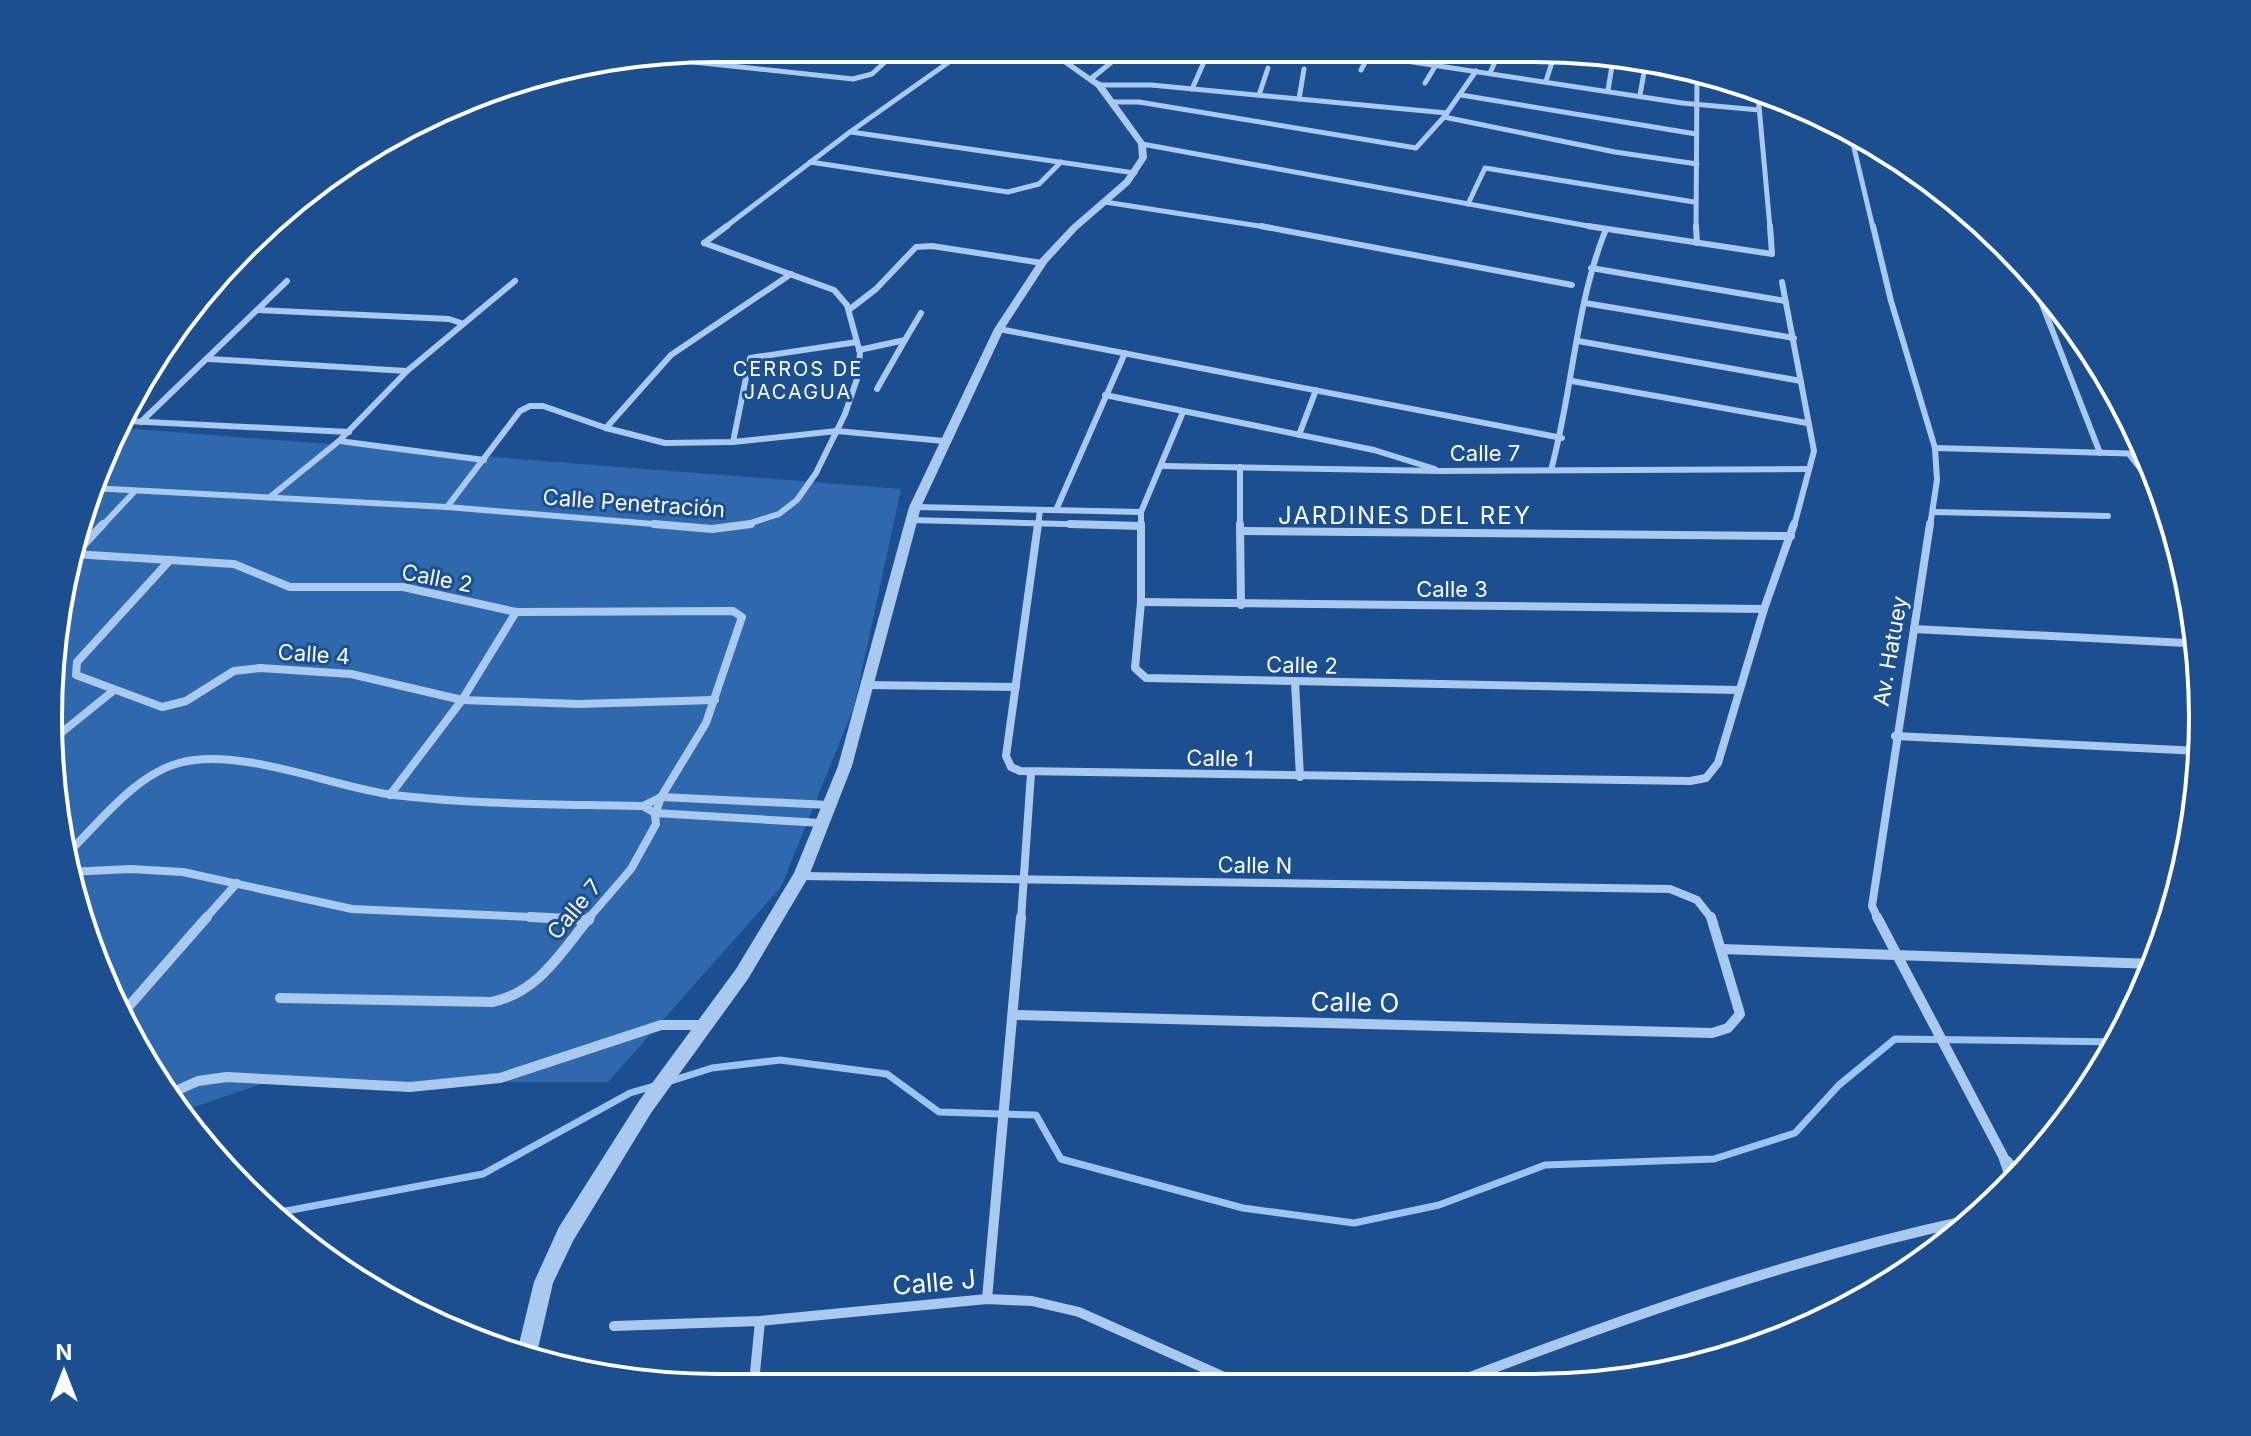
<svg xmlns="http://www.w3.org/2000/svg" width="2251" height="1436" font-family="Inter,sans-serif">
	<rect width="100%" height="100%" fill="#1b4f8f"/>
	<polygon fill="#2e69ad" points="123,428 901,489 854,707 781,887 608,1082 267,1082 185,1110 138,1053 71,891 49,675 84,502"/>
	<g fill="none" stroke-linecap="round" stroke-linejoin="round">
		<g stroke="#9cc4f0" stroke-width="7">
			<polyline points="671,1081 712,1068 780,1060 887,1074 939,1112 1036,1115 1061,1159 1243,1208 1354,1223 1439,1205 1545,1165 1714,1159 1795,1133 1839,1085 1895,1039 2118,1042"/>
			<polyline points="267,1210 286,1211 483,1174 630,1093 654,1086"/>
		</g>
		<g stroke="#a9c9ee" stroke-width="5">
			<polyline points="965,50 999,54 1020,50"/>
			<polyline points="1347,52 1682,103 1759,110"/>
			<polyline points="656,58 853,79 872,74 899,49"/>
			<polyline points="1361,70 1369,55"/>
			<polyline points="1490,73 1499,53"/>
			<polyline points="1546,81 1555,53"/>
			<polyline points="1425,83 1436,65"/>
			<polyline points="1099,85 1151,85 1447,113"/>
			<polyline points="1192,89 1208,53"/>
			<polyline points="1608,90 1614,54"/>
			<polyline points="1259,95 1268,68"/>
			<polyline points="1461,95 1696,134"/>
			<polyline points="1640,95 1646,61"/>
			<polyline points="1758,95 1770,228"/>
			<polyline points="1299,99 1304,69"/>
			<polyline points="1112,102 1139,102 1416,148 1444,117 1476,71"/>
			<polyline points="1444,117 1615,152 1697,164"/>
			<polyline points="1850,131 1873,228"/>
			<polyline points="851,132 1135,173"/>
			<polyline points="1142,144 1599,228"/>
			<polyline points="810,162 1008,192 1039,184 1061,162"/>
			<polyline points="1105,202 1272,228"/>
			<polyline points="1468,204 1485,168 1694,202"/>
			<polyline points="724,228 850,132 966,50"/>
			<polyline points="1696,228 1697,77"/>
		</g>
		<g stroke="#a9c9ee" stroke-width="6">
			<polyline points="1261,226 1572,285"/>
			<polyline points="1588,226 1772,254 1770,226"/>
			<polyline points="1696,226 1697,243"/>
			<polyline points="1873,226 1891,301 1935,448 1937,480 1930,526"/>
			<polyline points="704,243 727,226"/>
			<polyline points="704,243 834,290 847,305 860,353 858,376 845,414 816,473 797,500 779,514 741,526"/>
			<polyline points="1591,268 1785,301"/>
			<polyline points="2030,273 2100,453"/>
			<polyline points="1782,282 1814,451 1794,526"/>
			<polyline points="1585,303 1794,338"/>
			<polyline points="850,309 876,289 916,247 932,246 1042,263"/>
			<polyline points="258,310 449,319 461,323"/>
			<polyline points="999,329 1562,438"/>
			<polyline points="1578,341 1801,381"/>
			<polyline points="859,350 905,340 921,313"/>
			<polyline points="209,359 407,371"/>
			<polyline points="1572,381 1807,423"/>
			<polyline points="877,389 905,340"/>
			<polyline points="1105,395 1374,450 1435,469"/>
			<polyline points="127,421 349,432"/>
			<polyline points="141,422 287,281"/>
			<polyline points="606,428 671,355 791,274"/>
			<polyline points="1299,435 1316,390"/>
			<polyline points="339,441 484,460"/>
			<polyline points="733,442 750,358 857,342"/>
			<polyline points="1935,448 2146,454"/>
			<polyline points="2129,454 2163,498"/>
			<polyline points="1163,466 1440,471 1808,469"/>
			<polyline points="1240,467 1240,526"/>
			<path d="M1551 470C1573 390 1575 306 1606 229"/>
			<polyline points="91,488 447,507 678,526"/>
			<polyline points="270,497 339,441 407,371 515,281"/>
			<polyline points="447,507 520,411 530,406 543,406 606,428 665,443 733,442 837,431 944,441"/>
			<polyline points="915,507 1141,512"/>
			<polyline points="1056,510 1125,353"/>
			<polyline points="1934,512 2108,516"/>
			<polyline points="910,520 1140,526"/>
			<polyline points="102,526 135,491"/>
			<polyline points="1038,526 1040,510"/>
			<polyline points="1141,526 1141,512 1183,412"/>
		</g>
		<g stroke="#a9c9ee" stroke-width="8">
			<polyline points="654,524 712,529 751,524"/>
			<polyline points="1038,524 1006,756 1011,767 1020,771 1690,781 1706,778 1718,763 1764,609 1794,524"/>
			<polyline points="1070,524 1140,526"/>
			<polyline points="1141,524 1141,602 1135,668 1146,678 1738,690"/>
			<polyline points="1240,524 1241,605"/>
			<polyline points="1242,531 1791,536"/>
			<polyline points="73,554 234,564 290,587 403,587 516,612 733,611 742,617 706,723 661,797 655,815 656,824 631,869 588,919"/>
			<polyline points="75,554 103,524"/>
			<polyline points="170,560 77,662 76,675 162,707 186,701 234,671 260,668 351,674 462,700 579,704 715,700"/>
			<polyline points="1141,602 1764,609"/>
			<polyline points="1914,629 2186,643"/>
			<polyline points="1295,682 1300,777"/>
			<polyline points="867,685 1016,687"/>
			<polyline points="1895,736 2199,751"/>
			<polyline points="56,737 113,691"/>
			<polyline points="390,795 462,700 516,612"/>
			<polyline points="643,806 655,813 821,823"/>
			<path d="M67 854C99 823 135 775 179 763 239 746 332 787 394 795 477 805 560 804 643 806L661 797 829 805"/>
			<polyline points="69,872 130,869 183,872 352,909 574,919"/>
			<polyline points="801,876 1670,889 1697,900 1712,919"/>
			<polyline points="205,919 237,883"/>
			<polyline points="1021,919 1031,773"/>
			<polyline points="1878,919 1872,906 1930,524"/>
		</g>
		<g stroke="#a9c9ee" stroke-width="10">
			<polyline points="530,917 589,920"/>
			<polyline points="1877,917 2003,1156 2012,1183"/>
			<polyline points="1721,949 2154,964"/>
			<path d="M280 998 492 1002C539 992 561 952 590 917"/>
			<polyline points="122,1014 207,917"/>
			<polyline points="1014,1015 1712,1033 1728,1028 1740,1014 1711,917"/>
			<polyline points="171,1093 198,1081 227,1077 410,1087 500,1078 661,1025 706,1025"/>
			<polyline points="2006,1160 2020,1175"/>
			<polyline points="987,1299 1021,917"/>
			<polyline points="614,1326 760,1321 987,1299 1032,1301 1079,1312 1242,1385"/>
			<polyline points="754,1383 760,1321"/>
			<path d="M1447 1386C1620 1319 1792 1258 1974 1219"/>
		</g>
		<polygon fill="#a9c9ee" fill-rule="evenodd" points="1044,50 1053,50 1090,76 1122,51 1129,51 1095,79 1102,83 1146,144 1147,158 1130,184 1077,230 1047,263 1004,329 921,507 852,766 809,876 748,979 651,1113 573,1241 553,1283 536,1357 517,1352 534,1282 559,1227 639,1101 736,969 794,873 838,766 909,507 994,329 1040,259 1071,226 1124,180 1139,158 1138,144 1096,87"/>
	</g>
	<g text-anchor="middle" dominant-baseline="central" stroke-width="6" stroke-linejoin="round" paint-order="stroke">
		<g font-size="20" letter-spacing="2" fill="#fff" stroke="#1b4f8f">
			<text x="798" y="369">CERROS DE<tspan x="798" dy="23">JACAGUA</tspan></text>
		</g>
		<g font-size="22" fill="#fff" stroke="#1b4f8f">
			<text x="1485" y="453">Calle 7</text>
			<text transform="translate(634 503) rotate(4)">Calle Penetración</text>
			<text transform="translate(437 578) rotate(11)">Calle 2</text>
			<text x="1452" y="589">Calle 3</text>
			<text transform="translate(1890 651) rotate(-80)">Av. Hatuey</text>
			<text transform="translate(314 654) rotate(4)">Calle 4</text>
			<text transform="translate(1302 665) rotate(1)">Calle 2</text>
			<text transform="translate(1220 758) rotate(1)">Calle 1</text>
			<text transform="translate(1255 865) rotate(1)">Calle N</text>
			<text transform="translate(574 909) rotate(-50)">Calle 7</text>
		</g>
		<g font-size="24" letter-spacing="2" fill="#fff" stroke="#1b4f8f">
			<text x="1405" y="515">JARDINES DEL REY</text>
		</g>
		<g font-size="26" fill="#fff" stroke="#1b4f8f">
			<text transform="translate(1355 1002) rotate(1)">Calle O</text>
			<text transform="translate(934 1282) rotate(-5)">Calle J</text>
		</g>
	</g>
	<path d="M0 0H2251V1436H0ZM718 62H1533A656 656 0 0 1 2189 718V718A656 656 0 0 1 1533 1374H718A656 656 0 0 1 62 718V718A656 656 0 0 1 718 62Z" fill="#1b4f8f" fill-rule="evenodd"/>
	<path fill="none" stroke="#fff" stroke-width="4" d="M718 62H1533A656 656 0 0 1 2189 718V718A656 656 0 0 1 1533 1374H718A656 656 0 0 1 62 718V718A656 656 0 0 1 718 62Z"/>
	<g transform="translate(64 1372)" stroke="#1b4f8f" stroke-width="6" paint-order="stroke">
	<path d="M0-6L14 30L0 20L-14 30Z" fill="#ffffff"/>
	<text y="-12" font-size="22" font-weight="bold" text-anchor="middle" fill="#ffffff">N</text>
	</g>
</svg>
